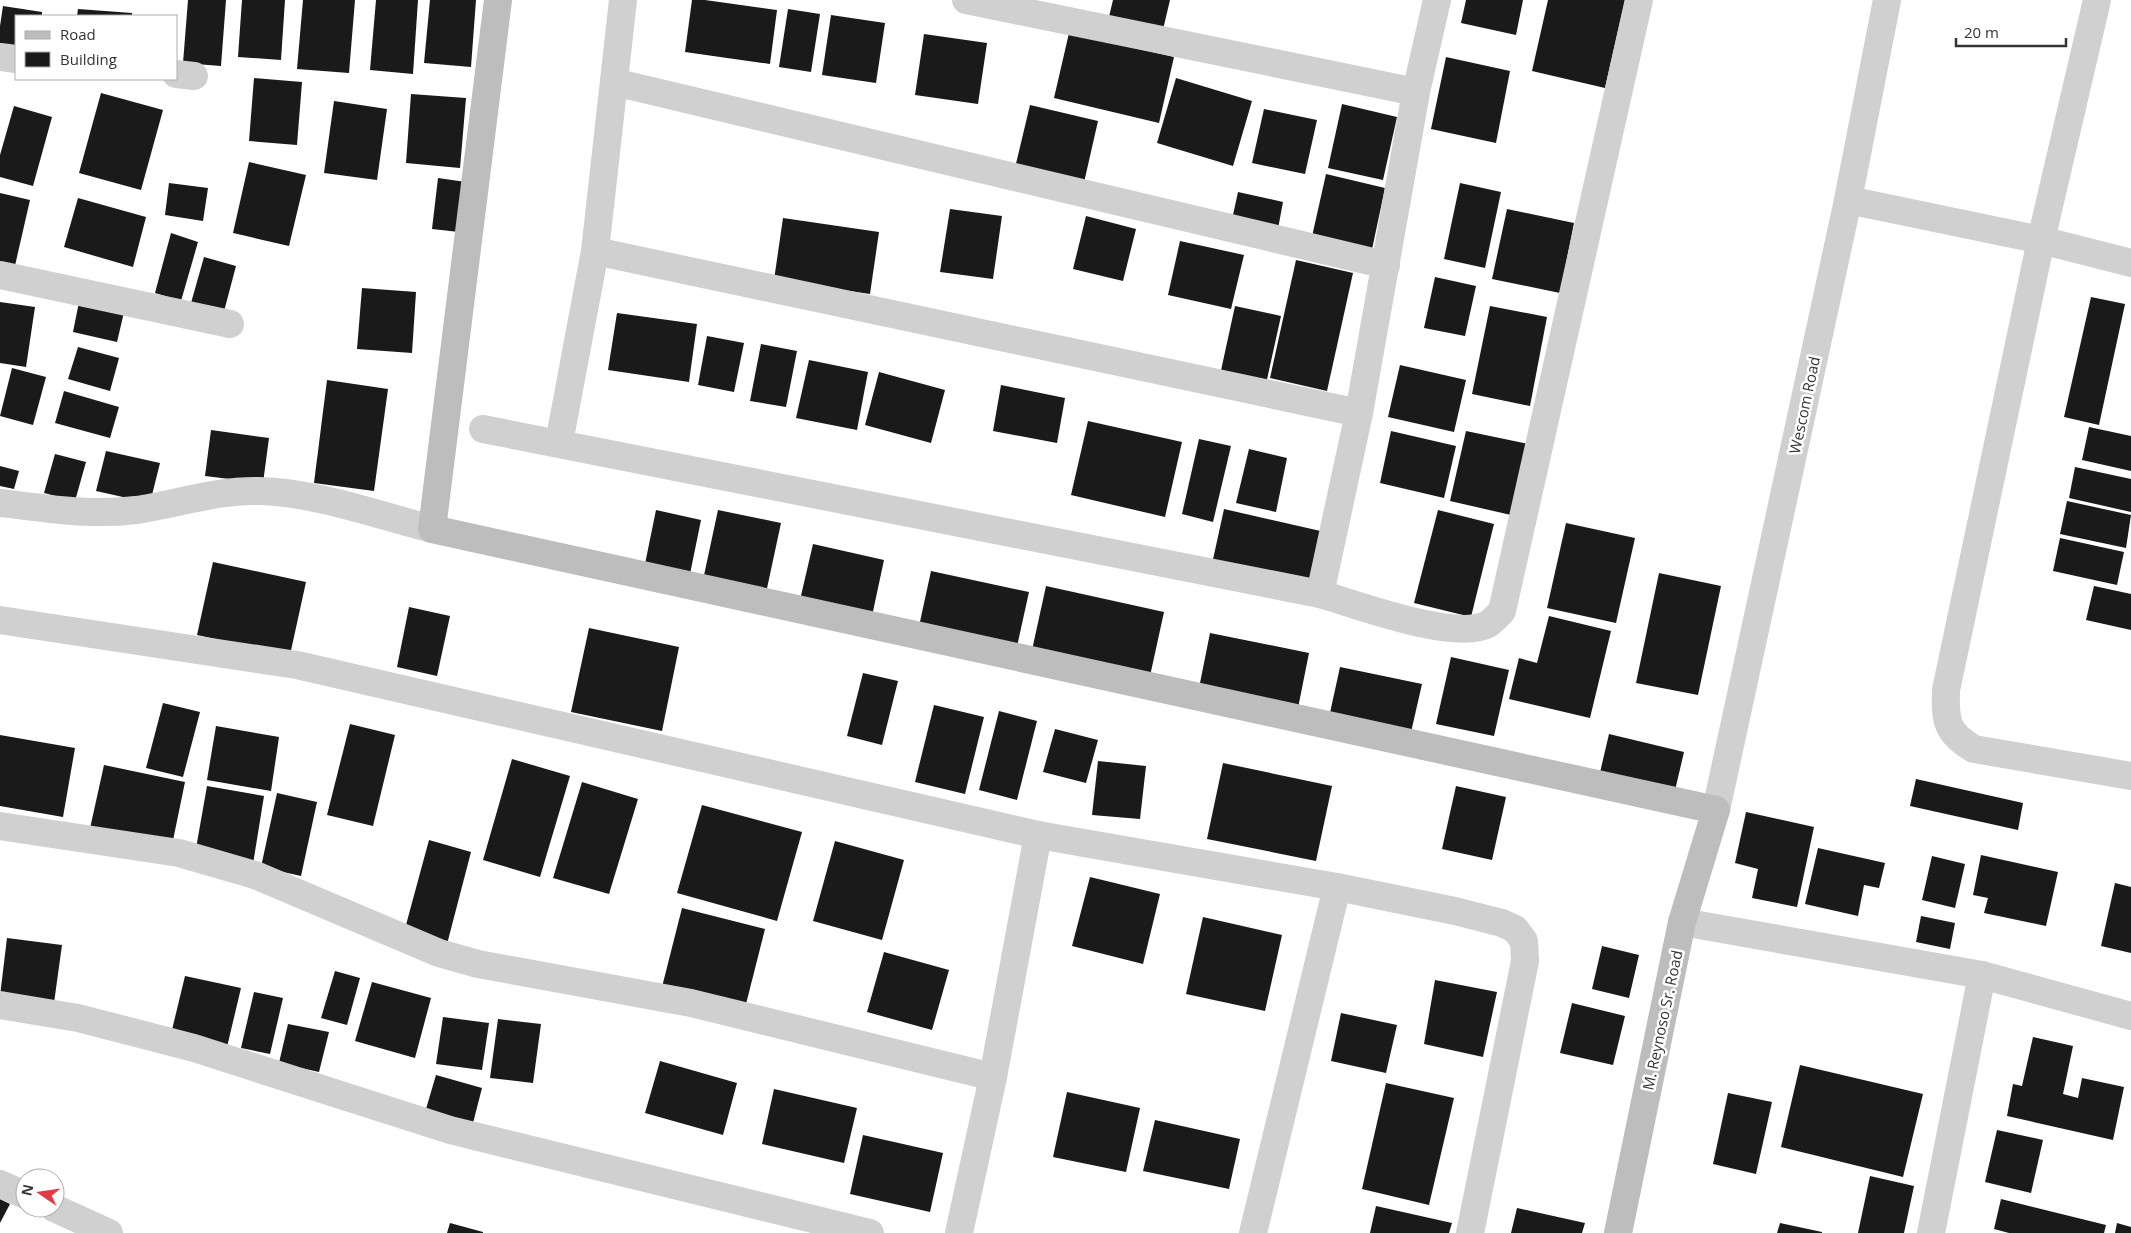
<svg xmlns="http://www.w3.org/2000/svg" width="2131" height="1233" font-family="'Open Sans',sans-serif">
	<rect width="100%" height="100%" fill="#fff"/>
	<g fill="#1a1a1a">
		<polygon points="188,0 226,0 221,66 183,63"/>
		<polygon points="242,0 285,0 281,60 238,57"/>
		<polygon points="303,0 355,0 349,73 297,69"/>
		<polygon points="376,0 418,0 413,74 370,70"/>
		<polygon points="430,0 476,0 471,67 424,63"/>
		<polygon points="692,0 705,0 777,10 770,64 685,52"/>
		<polygon points="1113,0 1170,0 1161,38 1107,25"/>
		<polygon points="1466,0 1523,0 1516,35 1461,23"/>
		<polygon points="1548,0 1625,0 1605,88 1532,71"/>
		<polygon points="3,6 42,12 42,16 16,16 16,58 0,55 0,26"/>
		<polygon points="78,9 132,13 132,16 77,16"/>
		<polygon points="788,9 820,14 811,72 779,67"/>
		<polygon points="831,15 885,23 876,83 822,75"/>
		<polygon points="1069,33 1174,57 1159,123 1054,98"/>
		<polygon points="924,34 987,43 978,104 915,95"/>
		<polygon points="1446,57 1510,71 1496,143 1431,129"/>
		<polygon points="254,78 302,82 297,145 249,141"/>
		<polygon points="1176,78 1252,101 1233,166 1157,143"/>
		<polygon points="101,93 163,110 141,190 79,173"/>
		<polygon points="411,94 466,98 460,168 406,163"/>
		<polygon points="334,101 387,109 377,180 324,173"/>
		<polygon points="1342,104 1397,117 1383,180 1328,168"/>
		<polygon points="1030,105 1098,121 1083,187 1014,172"/>
		<polygon points="14,106 52,117 33,186 0,177 0,155"/>
		<polygon points="1264,109 1317,120 1305,174 1252,163"/>
		<polygon points="249,162 306,175 289,246 233,233"/>
		<polygon points="1326,174 1385,188 1371,254 1311,241"/>
		<polygon points="438,178 466,182 459,232 432,229"/>
		<polygon points="169,183 208,188 203,221 165,215"/>
		<polygon points="1460,183 1501,192 1485,268 1444,259"/>
		<polygon points="1238,192 1283,202 1277,234 1231,224"/>
		<polygon points="0,193 30,200 14,270 0,266"/>
		<polygon points="78,198 146,217 133,267 64,247"/>
		<polygon points="950,209 1002,216 993,279 940,272"/>
		<polygon points="1507,209 1574,223 1560,293 1492,279"/>
		<polygon points="1086,216 1136,229 1123,281 1073,269"/>
		<polygon points="783,218 879,232 870,294 774,280"/>
		<polygon points="171,233 198,242 181,301 155,293"/>
		<polygon points="1180,241 1244,255 1231,309 1168,295"/>
		<polygon points="204,257 236,266 222,319 189,310"/>
		<polygon points="1296,260 1353,273 1327,391 1270,378"/>
		<polygon points="1435,277 1476,286 1465,336 1424,328"/>
		<polygon points="362,288 416,292 412,353 357,349"/>
		<polygon points="80,297 125,308 117,342 73,332"/>
		<polygon points="2091,297 2125,304 2099,425 2064,417"/>
		<polygon points="0,302 35,307 26,367 0,363"/>
		<polygon points="1235,306 1281,316 1266,384 1220,375"/>
		<polygon points="1490,306 1547,317 1530,406 1472,394"/>
		<polygon points="617,313 697,324 689,382 608,370"/>
		<polygon points="707,336 744,343 734,392 698,385"/>
		<polygon points="761,344 797,351 786,407 750,401"/>
		<polygon points="78,347 119,358 110,391 68,379"/>
		<polygon points="809,360 868,372 857,430 796,418"/>
		<polygon points="1400,365 1466,380 1454,432 1388,417"/>
		<polygon points="12,368 46,377 33,425 0,416"/>
		<polygon points="879,372 945,390 931,443 865,425"/>
		<polygon points="327,380 388,389 374,491 314,483"/>
		<polygon points="1001,385 1065,398 1057,443 993,431"/>
		<polygon points="64,391 119,407 110,438 55,423"/>
		<polygon points="1088,421 1182,442 1165,517 1071,495"/>
		<polygon points="2089,427 2131,436 2131,471 2082,460"/>
		<polygon points="211,430 269,438 263,483 205,476"/>
		<polygon points="1391,431 1456,446 1444,498 1380,483"/>
		<polygon points="1466,431 1528,444 1511,515 1450,501"/>
		<polygon points="1199,439 1231,446 1213,522 1182,514"/>
		<polygon points="1249,449 1287,458 1276,512 1236,503"/>
		<polygon points="106,451 160,463 150,503 96,491"/>
		<polygon points="55,454 86,462 75,501 44,493"/>
		<polygon points="0,466 19,471 14,489 0,486"/>
		<polygon points="2075,467 2131,479 2131,512 2069,498"/>
		<polygon points="2067,501 2131,515 2126,548 2060,534"/>
		<polygon points="1224,509 1325,532 1312,587 1212,564"/>
		<polygon points="656,510 701,520 690,574 645,564"/>
		<polygon points="718,510 781,523 766,593 703,580"/>
		<polygon points="1438,510 1494,524 1471,617 1414,603"/>
		<polygon points="1566,523 1635,538 1616,623 1547,608"/>
		<polygon points="2060,538 2124,552 2117,585 2053,571"/>
		<polygon points="813,544 884,560 872,616 800,600"/>
		<polygon points="213,562 306,582 290,655 197,635"/>
		<polygon points="931,571 1029,592 1016,651 918,631"/>
		<polygon points="1659,573 1721,586 1698,695 1636,683"/>
		<polygon points="1046,586 1164,612 1150,676 1032,650"/>
		<polygon points="2094,586 2131,594 2131,630 2086,620"/>
		<polygon points="409,607 450,616 437,676 397,667"/>
		<polygon points="1549,616 1611,631 1590,718 1509,699 1519,658 1537,663"/>
		<polygon points="589,628 679,647 662,731 571,712"/>
		<polygon points="1210,633 1309,653 1298,708 1199,688"/>
		<polygon points="1451,657 1509,670 1494,736 1436,724"/>
		<polygon points="1340,667 1422,684 1409,741 1328,722"/>
		<polygon points="863,673 898,681 882,745 847,736"/>
		<polygon points="163,703 200,712 183,777 146,768"/>
		<polygon points="934,705 984,717 965,794 915,782"/>
		<polygon points="999,711 1037,721 1017,800 979,790"/>
		<polygon points="350,724 395,735 373,826 327,815"/>
		<polygon points="216,726 279,737 271,791 207,780"/>
		<polygon points="1055,729 1098,740 1086,783 1043,772"/>
		<polygon points="1609,734 1684,752 1673,799 1598,781"/>
		<polygon points="0,735 75,748 63,817 0,806"/>
		<polygon points="512,759 570,776 540,877 483,860"/>
		<polygon points="1098,761 1146,766 1140,819 1092,815"/>
		<polygon points="1223,763 1332,786 1316,861 1207,839"/>
		<polygon points="104,765 185,782 171,850 89,833"/>
		<polygon points="1916,779 2023,803 2018,830 1910,806"/>
		<polygon points="582,782 638,799 609,894 553,878"/>
		<polygon points="207,786 264,796 253,864 195,854"/>
		<polygon points="1456,786 1506,797 1492,860 1442,849"/>
		<polygon points="277,793 317,802 301,876 261,867"/>
		<polygon points="702,805 802,832 777,921 677,893"/>
		<polygon points="1746,812 1814,827 1797,907 1752,898 1758,869 1735,863"/>
		<polygon points="429,840 471,852 446,948 403,936"/>
		<polygon points="835,841 904,860 882,940 813,921"/>
		<polygon points="1818,848 1885,863 1879,888 1864,885 1858,916 1805,904"/>
		<polygon points="1981,855 2058,872 2046,926 1984,913 1988,898 1973,895"/>
		<polygon points="1932,856 1965,864 1955,908 1922,900"/>
		<polygon points="1090,877 1160,894 1143,964 1072,946"/>
		<polygon points="2115,883 2131,887 2131,953 2101,946"/>
		<polygon points="682,908 765,929 745,1008 662,987"/>
		<polygon points="1921,916 1955,923 1950,949 1916,942"/>
		<polygon points="1203,917 1282,935 1265,1011 1186,994"/>
		<polygon points="7,938 62,945 54,1003 0,996"/>
		<polygon points="1602,946 1639,955 1629,998 1592,989"/>
		<polygon points="884,952 949,970 932,1030 867,1012"/>
		<polygon points="335,971 360,978 347,1025 321,1018"/>
		<polygon points="185,976 241,988 227,1047 171,1034"/>
		<polygon points="1435,980 1497,992 1483,1057 1424,1044"/>
		<polygon points="372,982 431,998 415,1058 355,1041"/>
		<polygon points="254,992 283,998 270,1054 241,1048"/>
		<polygon points="1572,1003 1625,1016 1613,1065 1560,1053"/>
		<polygon points="1341,1013 1397,1025 1386,1073 1331,1061"/>
		<polygon points="443,1017 489,1023 482,1070 436,1064"/>
		<polygon points="498,1019 541,1024 533,1083 490,1078"/>
		<polygon points="288,1024 329,1032 319,1072 279,1063"/>
		<polygon points="2033,1037 2073,1046 2063,1094 2078,1098 2082,1078 2124,1087 2113,1140 2007,1116 2013,1084 2022,1086"/>
		<polygon points="660,1061 737,1083 723,1135 645,1113"/>
		<polygon points="1800,1065 1923,1094 1903,1177 1781,1147"/>
		<polygon points="436,1075 482,1088 473,1123 426,1109"/>
		<polygon points="1386,1083 1454,1098 1429,1205 1362,1189"/>
		<polygon points="774,1089 857,1108 844,1163 762,1144"/>
		<polygon points="1067,1092 1140,1108 1126,1172 1053,1157"/>
		<polygon points="1728,1093 1772,1102 1756,1174 1713,1164"/>
		<polygon points="1155,1120 1240,1139 1229,1189 1143,1171"/>
		<polygon points="1997,1130 2043,1140 2031,1193 1985,1182"/>
		<polygon points="863,1135 943,1153 930,1212 850,1194"/>
		<polygon points="1870,1176 1914,1186 1904,1233 1858,1233"/>
		<polygon points="0,1199 10,1204 0,1223"/>
		<polygon points="2001,1199 2106,1225 2104,1233 2009,1233 1994,1229"/>
		<polygon points="1376,1206 1452,1223 1449,1233 1370,1233"/>
		<polygon points="1517,1208 1585,1223 1582,1233 1511,1233"/>
		<polygon points="450,1223 483,1232 483,1233 447,1233"/>
		<polygon points="1780,1223 1822,1232 1822,1233 1777,1233"/>
		<polygon points="2117,1223 2131,1227 2131,1233 2115,1233"/>
	</g>
	<g fill="none" stroke-linecap="round" stroke-linejoin="round">
		<g stroke="#d0d0d0" stroke-width="28">
			<polyline points="966,0 1416,92"/>
			<path d="M2097 0 2041 240 1946 690C1945 720 1946 733 1974 749L2131 776"/>
			<polyline points="0,57 16,59"/>
			<polyline points="176,74 194,76"/>
			<polyline points="614,82 1386,265"/>
			<polyline points="1848,200 2041,240 2131,263"/>
			<polyline points="595,251 1359,413"/>
			<polyline points="0,275 230,324"/>
			<path d="M483 429 1320 594C1356 604 1456 642 1488 624 1493 621 1498 615 1502 611L1639 0"/>
			<polyline points="559,443 595,251 623,0"/>
			<path d="M0 503C45 508 90 516 136 510 177 504 216 490 259 491 314 492 378 515 432 529"/>
			<polyline points="1320,594 1359,413 1416,92 1437,0"/>
			<polyline points="0,620 297,665 1038,835 1337,887 1455,911 1502,923 1515,929 1524,941 1525,961 1470,1233"/>
			<polyline points="1716,810 1848,200 1887,0"/>
			<polyline points="0,826 179,853 255,875 439,953 478,964 691,1003 993,1077"/>
			<polyline points="1682,922 1982,975 2131,1016"/>
			<polyline points="0,1005 78,1018 194,1048 450,1130 870,1233"/>
			<polyline points="0,1184 25,1195"/>
			<polyline points="54,1208 109,1233"/>
			<polyline points="959,1233 993,1077 1038,835"/>
			<polyline points="1253,1233 1337,887"/>
			<polyline points="1931,1233 1982,975"/>
		</g>
		<polyline stroke="#bdbdbd" stroke-width="28" points="498,0 432,529 1716,810 1682,922 1618,1233"/>
	</g>
	<g text-anchor="middle" dominant-baseline="central" stroke-width="5" stroke-linejoin="round" paint-order="stroke">
		<g font-size="15" fill="#333" stroke="#fff">
			<text transform="translate(1804 405) rotate(-78)">Wescom Road</text>
			<text transform="translate(1662 1020) rotate(-78)">M. Reynoso Sr. Road</text>
		</g>
	</g>
	<rect x="15" y="15" width="162" height="65" fill="#ffffff" stroke="#adadad"/>
	<rect x="25" y="31" width="25" height="8" fill="#bdbdbd" stroke="#adadad"/>
	<text x="60" y="40" font-size="15" fill="#333333">Road</text>
	<rect x="25" y="52" width="25" height="15" fill="#1a1a1a" stroke="#adadad"/>
	<text x="60" y="65" font-size="15" fill="#333333">Building</text>
	<g transform="translate(40 1193) rotate(283)"><circle r="24" fill="#ffffff" stroke="#adadad"/>
	<path d="M0-4L9 19L0 12L-9 19Z" fill="#e63946"/>
	<text y="-8" font-size="14" font-weight="bold" text-anchor="middle" fill="#333333">N</text>
	</g>
	<path d="M1956 38v8h110v-8" fill="none" stroke="#333333" stroke-width="2.5"/>
	<text x="1964" y="38" font-size="15" fill="#333333" stroke="#ffffff" stroke-width="4" paint-order="stroke">20 m</text>
</svg>
